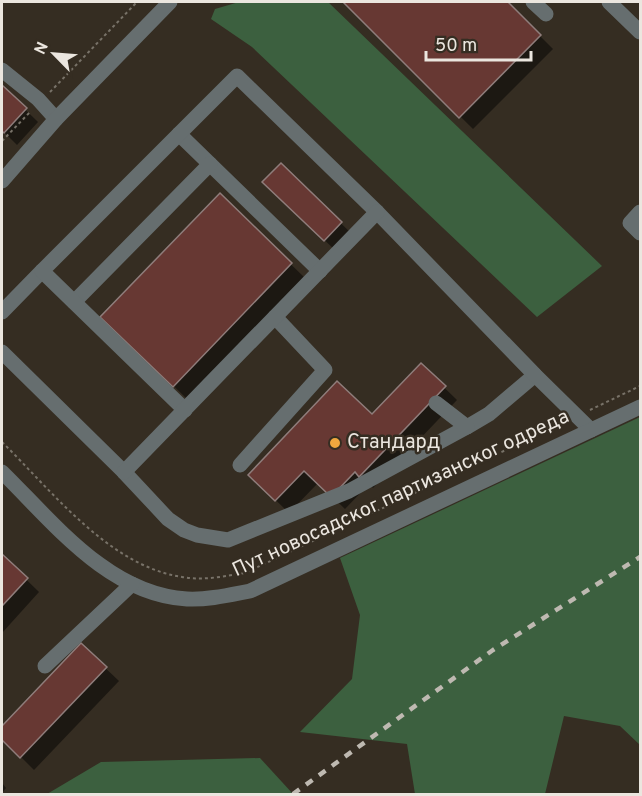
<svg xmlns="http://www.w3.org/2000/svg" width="642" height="796" font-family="Overpass,sans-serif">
	<rect width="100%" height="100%" fill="#352d22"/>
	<g fill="#3c603f">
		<polygon points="239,2 328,2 602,266 537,317 252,47 211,19 215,9"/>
		<polygon points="640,417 640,745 620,726 564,716 545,794 415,794 407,744 300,732 352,679 360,615 340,558"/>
		<polygon points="260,758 293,794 47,794 101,762"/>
	</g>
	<g fill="#0007">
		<polygon points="345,2 506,2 553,49 473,129"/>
		<polygon points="2,87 38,122 17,145 2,130"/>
		<polygon points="281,165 354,236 338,253 264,182"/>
		<polygon points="220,196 304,277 187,399 103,317"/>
		<polygon points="421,365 457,400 373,488 369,484 345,509 318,483 289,513 250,475 372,417"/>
		<polygon points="2,556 39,592 2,633"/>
		<polygon points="81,645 119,681 34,770 2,738 2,728"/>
		<polygon points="2,783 6,788 2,793"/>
	</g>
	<g fill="#673833" stroke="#8f7d7b" stroke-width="1.5">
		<polygon points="343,2 508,2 541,35 459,118"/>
		<polygon points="2,85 27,108 4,133 2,131"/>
		<polygon points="281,163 342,222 324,241 262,182"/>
		<polygon points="220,193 292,263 173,387 100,317"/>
		<polygon points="421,363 446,386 359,477 355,472 331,497 304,471 275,501 248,475 337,381 372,414"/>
		<polygon points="2,554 28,578 2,606"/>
		<polygon points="81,643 107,667 20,758 2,740 2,726"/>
	</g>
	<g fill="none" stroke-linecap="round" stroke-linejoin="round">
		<g stroke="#787268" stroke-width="2" stroke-dasharray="3 3" stroke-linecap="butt">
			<polyline points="50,92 137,2"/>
			<polyline points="2,141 31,111"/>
			<polyline points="590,410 640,386"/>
			<path d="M2 442C52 491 109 566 182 577 203 581 225 576 245 573L563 423"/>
		</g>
		<g stroke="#666e6f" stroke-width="15">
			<polyline points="533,2 546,14"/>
			<polyline points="609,2 640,32"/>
			<polyline points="2,70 38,99 56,119"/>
			<polyline points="179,134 320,271"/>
			<polyline points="2,181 56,119 170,2"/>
			<polyline points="640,212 630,223 640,233"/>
			<polyline points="74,302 210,164"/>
			<polyline points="2,312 42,271"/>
			<polyline points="2,352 124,472 168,519 184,530 197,535 228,540 349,491 467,427 489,414 535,375"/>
			<polyline points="436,403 467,427"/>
			<polyline points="185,410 42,271 237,76 377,212 535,375 591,430"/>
			<polyline points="240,465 325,370 275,317"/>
			<path d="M2 472C53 522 109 595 187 599 208 600 229 595 250 591L640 407"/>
			<polyline points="124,472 377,212"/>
			<polyline points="45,666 132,584"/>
		</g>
		<polyline stroke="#beb9b1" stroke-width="4.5" stroke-dasharray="8 8" stroke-linecap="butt" points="293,794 493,650 640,557"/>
	</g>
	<circle fill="#efa73e" stroke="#352d22" stroke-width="2" cx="335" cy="443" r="6"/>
	<g text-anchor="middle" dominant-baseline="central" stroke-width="5" stroke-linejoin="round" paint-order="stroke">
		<g font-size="20" fill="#ebe6df" stroke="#352d22" text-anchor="start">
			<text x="347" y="443">Стандард</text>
		</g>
		<g font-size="20" fill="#ebe6df" stroke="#352d22">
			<text transform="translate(401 494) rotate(-25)">Пут новосадског партизанског одреда</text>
		</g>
	</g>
	<rect width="642" height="796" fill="none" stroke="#ebe6df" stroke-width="6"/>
	<g transform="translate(54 54) rotate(295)" stroke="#352d22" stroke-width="4.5" paint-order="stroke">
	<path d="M0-4.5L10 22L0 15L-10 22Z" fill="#ebe6df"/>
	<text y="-9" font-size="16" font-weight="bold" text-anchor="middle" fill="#ebe6df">N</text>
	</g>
	<path d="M426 51v9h105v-9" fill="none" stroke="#ebe6df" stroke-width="3"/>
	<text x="435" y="51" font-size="18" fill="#ebe6df" stroke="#352d22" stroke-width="4.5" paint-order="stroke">50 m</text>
</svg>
